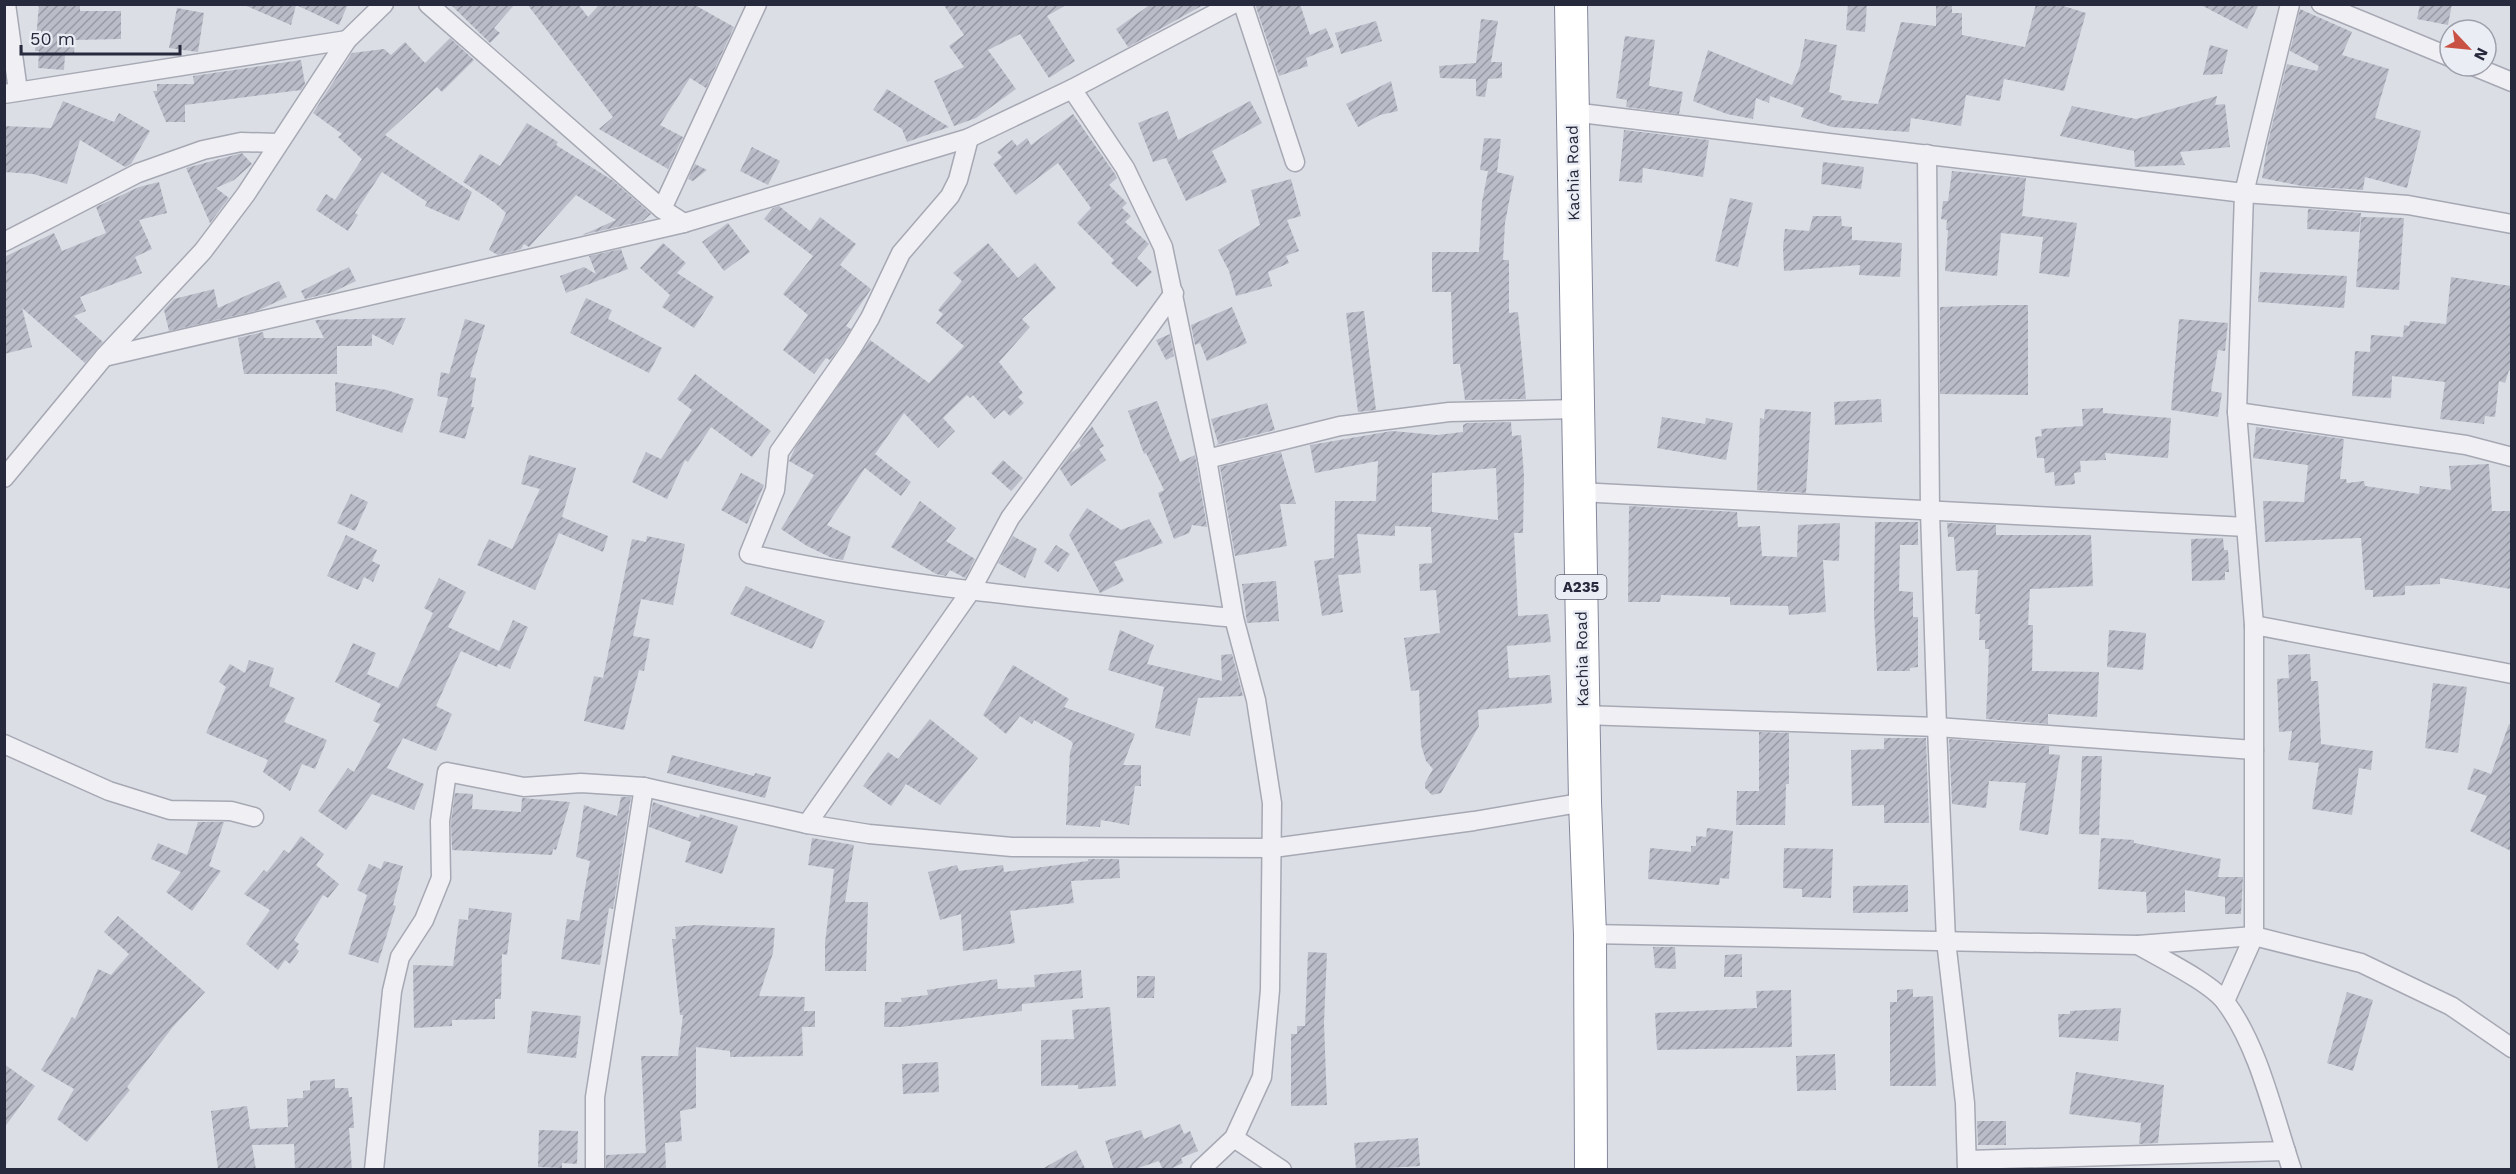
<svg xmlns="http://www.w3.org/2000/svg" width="2516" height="1174" font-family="'Work Sans',sans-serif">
	<defs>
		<pattern id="building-hatch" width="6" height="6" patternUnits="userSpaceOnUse" patternTransform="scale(1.5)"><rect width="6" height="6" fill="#babcc8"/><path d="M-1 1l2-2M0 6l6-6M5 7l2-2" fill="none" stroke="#9799a4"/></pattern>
	</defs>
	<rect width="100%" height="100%" fill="#dcdee6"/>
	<g fill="url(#building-hatch)" fill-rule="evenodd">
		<polygon points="39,4 80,4 80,11 121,11 121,39 75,40 74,54 65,54 64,70 38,68 39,51 35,51"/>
		<polygon points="296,4 348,4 339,25 296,5 291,25 244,5"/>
		<polygon points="450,4 515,4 494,28 500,33 490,43"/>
		<polygon points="527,4 578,4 588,17 600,4 693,4 734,27 706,88 690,78 660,125 683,137 668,169 599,129 613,117"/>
		<polygon points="943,4 1068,4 1047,16 1075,61 1049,78 1020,34 988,50 1016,89 976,118 954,126 934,81 964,67 949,46 964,35"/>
		<polygon points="1151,4 1205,4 1128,47 1116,29"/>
		<polygon points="1255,4 1300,4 1310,35 1326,28 1334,47 1306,58 1308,66 1279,76"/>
		<polygon points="1848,4 1867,4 1865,32 1846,30"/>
		<polygon points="1936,4 1952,4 1952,13 1962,13 1962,35 2025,47 2036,4 2057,4 2086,13 2064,91 2004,79 2000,101 1966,95 1961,126 1911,118 1909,132 1832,127 1801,117 1804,108 1770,96 1769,103 1756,98 1753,119 1727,114 1693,101 1708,50 1792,85 1800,66 1805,39 1837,45 1829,92 1842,96 1841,100 1878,104 1901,22 1936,26"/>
		<polygon points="2199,4 2259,4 2247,29"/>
		<polygon points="2420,4 2452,4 2448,25 2417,19"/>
		<polygon points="177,8 204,13 198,52 169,48"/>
		<polygon points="2300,9 2352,32 2342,55 2389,69 2375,118 2421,131 2407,188 2365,177 2363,190 2302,186 2262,178 2268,142 2287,64 2317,71 2319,66 2290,51"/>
		<polygon points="1481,19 1498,21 1491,62 1502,62 1502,78 1488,79 1485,97 1476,96 1476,79 1440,78 1439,66 1476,63"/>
		<polygon points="1376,21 1382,41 1341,54 1335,33"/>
		<polygon points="1625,36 1655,40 1649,86 1683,92 1679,114 1626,107 1627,100 1616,98"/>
		<polygon points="450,38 474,60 442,92 437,87 385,135 472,192 459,221 425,206 427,202 382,172 355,213 358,215 348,231 316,210 326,194 335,200 362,159 338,137 342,134 313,113 352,53 384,49 391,55 405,42 425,63"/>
		<polygon points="2210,45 2228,50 2222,74 2203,75"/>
		<polygon points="301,60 305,84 301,90 185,105 185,122 166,122 153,91 157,91 157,84 194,84 193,76"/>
		<polygon points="1391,81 1398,111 1380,115 1358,127 1346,104"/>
		<polygon points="887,89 949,127 907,142 902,129 873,110"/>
		<polygon points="2217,96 2215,105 2225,104 2230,147 2180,152 2185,165 2135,167 2134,151 2060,136 2072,106 2136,119"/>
		<polygon points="63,101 114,122 119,113 150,131 131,164 125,167 80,140 67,184 33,174 4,172 4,126 51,128"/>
		<polygon points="1250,101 1262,123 1212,151 1227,182 1186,201 1166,158 1153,162 1138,123 1168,111 1178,140"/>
		<polygon points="1073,114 1115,174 1117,178 1109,185 1127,203 1122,208 1131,216 1125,222 1149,244 1137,258 1152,272 1137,287 1111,263 1114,260 1077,223 1091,208 1058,163 1016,195 993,164 1002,157 997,152 1012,140 1017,146 1027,138 1031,145"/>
		<polygon points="527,123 558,142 556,145 612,180 651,214 643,221 582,235 616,220 576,195 529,247 524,244 521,249 498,255 489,250 506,213 495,203 463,182 480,154 500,166"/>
		<polygon points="1624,130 1709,140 1703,177 1643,168 1642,183 1619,181"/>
		<polygon points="1484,138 1501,139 1497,172 1492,171 1514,176 1505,223 1503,260 1509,260 1509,313 1518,312 1526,399 1465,400 1460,364 1453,364 1451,292 1432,292 1432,252 1479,252 1482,202 1488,171 1480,170"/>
		<polygon points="752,147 780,161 768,185 740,171"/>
		<polygon points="242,153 252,164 234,180 216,188 229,198 210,223 186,168"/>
		<polygon points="1823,162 1864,167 1861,189 1821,184"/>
		<polygon points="695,164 707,170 693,181 688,179"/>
		<polygon points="1952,171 2026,178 2022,216 2077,223 2069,277 2039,273 2043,237 2001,233 1997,276 1945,271 1948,230 1946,230 1947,220 1941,219 1943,201 1948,201"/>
		<polygon points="1291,179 1301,216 1287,220 1299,251 1286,256 1289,263 1268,272 1272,286 1236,296 1229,271 1218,250 1260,225 1251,190"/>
		<polygon points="159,182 167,213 139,220 152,249 135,257 142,273 80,297 86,311 74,316 103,342 85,363 22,308 32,347 4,354 4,257 54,233 62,251 106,233 96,207 139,187"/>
		<polygon points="1730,198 1753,203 1738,267 1715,261"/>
		<polygon points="779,206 810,231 820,217 856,244 840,265 871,289 846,326 851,329 843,342 830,360 826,358 814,374 783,350 808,315 783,294 813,256 764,219 773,208"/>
		<polygon points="2308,209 2361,213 2359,232 2307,229"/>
		<polygon points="1813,216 1841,216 1842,226 1852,227 1852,240 1902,243 1900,277 1859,275 1860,265 1784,271 1783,247 1785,229 1809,231"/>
		<polygon points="2361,217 2404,218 2399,290 2356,287"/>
		<polygon points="728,223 750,252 724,271 702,242"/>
		<polygon points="663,243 686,263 677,273 714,297 694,328 662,307 670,295 640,268"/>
		<polygon points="988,243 1018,278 1035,263 1056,288 1022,319 1030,327 999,362 1023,393 1018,397 1024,403 1010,416 1004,410 994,419 973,395 970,398 967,395 943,418 955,431 938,448 904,413 875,454 911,482 901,496 865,468 827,525 851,537 843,560 832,558 807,546 781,529 814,475 789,461 795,448 870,340 929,383 964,346 936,323 943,314 938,310 962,281 953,273"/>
		<polygon points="621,249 628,269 566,293 560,276 584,267 596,274 589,256"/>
		<polygon points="349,267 356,281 333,292 305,299 301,291"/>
		<polygon points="2260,272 2347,276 2344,308 2258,302"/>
		<polygon points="2451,277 2511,286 2511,371 2509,370 2505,383 2499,381 2495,417 2485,416 2484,424 2440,419 2445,382 2392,376 2391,398 2352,396 2355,351 2370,352 2371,335 2403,337 2404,325 2409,326 2410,321 2446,324"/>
		<polygon points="279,281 287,297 259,310 169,331 164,310 174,299 214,289 218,308"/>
		<polygon points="586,298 612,310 608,319 662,348 649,373 570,333"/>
		<polygon points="1997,305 2028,305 2028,395 1940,394 1940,307"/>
		<polygon points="1232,307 1247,343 1207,361 1200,343 1195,345 1191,325"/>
		<polygon points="1364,311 1376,410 1358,412 1346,313"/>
		<polygon points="406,318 393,345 372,334 372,346 337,346 337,374 244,374 238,338 263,332 264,338 324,338 315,320"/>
		<polygon points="465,319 485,325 470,377 476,378 471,407 474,407 465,439 439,432 448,398 437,396 441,372 449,374"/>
		<polygon points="2179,319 2228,323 2225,351 2218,350 2211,391 2222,393 2218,417 2171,410"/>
		<polygon points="1170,334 1174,356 1166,360 1156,340"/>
		<polygon points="695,374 771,431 752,457 711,427 688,462 685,460 667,499 632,482 646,452 661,459 692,410 677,399"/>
		<polygon points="335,382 387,390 414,399 402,433 336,411"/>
		<polygon points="1881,399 1882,422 1835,425 1834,402"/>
		<polygon points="1157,401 1180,462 1195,455 1207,527 1192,525 1189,533 1174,539 1158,493 1164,490 1146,453 1144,454 1128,411"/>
		<polygon points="1267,403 1275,430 1216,445 1218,443 1211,419"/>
		<polygon points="2103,408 2103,413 2171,418 2168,458 2105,453 2106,460 2080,461 2081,472 2074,473 2075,484 2055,486 2054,472 2045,473 2044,458 2037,458 2035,437 2042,436 2041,429 2083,426 2082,409"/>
		<polygon points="1765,409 1811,412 1806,493 1757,490 1760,418 1764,419"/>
		<polygon points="1662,417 1705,424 1706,418 1733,423 1726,460 1657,448"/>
		<path d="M1511 422 1512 436 1521 435 1524 476 1523 533H1514L1518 616 1548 614 1551 642 1507 646 1509 678 1550 675 1552 703 1478 710 1479 726 1441 793 1432 795 1425 788V783L1433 769 1426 761 1421 745 1419 690 1411 691 1404 638 1440 633 1436 590 1420 591 1419 564 1432 563 1431 527 1395 526V536L1357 534 1361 573 1338 575 1343 612 1322 616 1314 561 1334 558 1335 501H1376L1378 461 1315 473 1310 445 1392 431 1437 435 1463 432V425L1467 423ZM1496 468 1498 520 1432 512V473Z"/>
		<polygon points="1092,426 1104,446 1099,449 1106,460 1071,486 1060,469 1071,453 1081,446 1079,443"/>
		<polygon points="2256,427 2344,439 2340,479 2346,479 2347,483 2364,481 2365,486 2419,494 2420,486 2451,490 2449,466 2489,464 2492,511 2511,511 2511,589 2440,578 2440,584 2405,586 2405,595 2373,597 2373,590 2365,590 2361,538 2265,542 2263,501 2304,502 2308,465 2253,458"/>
		<polygon points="1281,452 1296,504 1280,504 1287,546 1235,556 1220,467"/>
		<polygon points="529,455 576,468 562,517 608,536 603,552 559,533 535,590 477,565 489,539 512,549 540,489 521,484"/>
		<polygon points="1003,460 1023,478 1011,491 991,473"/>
		<polygon points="741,473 764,485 747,524 721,510"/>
		<polygon points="351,494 368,502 355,531 337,523"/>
		<polygon points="920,501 956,528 946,541 975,559 965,578 950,570 946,576 936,574 891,547"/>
		<polygon points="1629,506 1737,512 1738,527 1760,526 1762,556 1797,557 1798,525 1840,523 1839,561 1823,560 1826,612 1789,615 1788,606 1730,605 1730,597 1661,595 1660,602 1628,602"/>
		<polygon points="1087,508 1121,530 1149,519 1163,543 1114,562 1124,581 1100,593 1069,535"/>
		<polygon points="1875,522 1918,522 1918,545 1900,545 1899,591 1913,592 1913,617 1918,617 1918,667 1910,668 1910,671 1877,671 1874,613"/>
		<polygon points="1947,523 1996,525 1996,535 2091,535 2093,586 2030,589 2028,625 2033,625 2032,671 2099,672 2097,717 2048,714 2048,724 1986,719 1989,649 1985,649 1985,640 1979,640 1980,614 1975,614 1978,570 1956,571 1954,537 1948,537"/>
		<polygon points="346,535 377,550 372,561 380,565 373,582 364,577 358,590 327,576"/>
		<polygon points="647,536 685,544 673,605 641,599 633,636 650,639 644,671 639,670 624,730 584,721 594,676 603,678 632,539 646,542"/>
		<polygon points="1013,536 1037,549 1025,578 998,563"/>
		<polygon points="2223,538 2224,550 2228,550 2229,572 2225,572 2225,580 2192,581 2191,539"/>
		<polygon points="1056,545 1070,554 1058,572 1044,562"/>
		<polygon points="439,578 466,592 448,627 499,651 513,620 528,627 510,669 498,664 497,667 461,651 436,706 452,714 436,751 403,738 387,768 424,784 414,810 372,794 346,830 318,811 348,768 354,772 380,724 373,721 381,704 335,682 353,643 376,653 367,674 398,688 433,613 424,608"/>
		<polygon points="1276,581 1279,621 1247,623 1242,584"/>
		<polygon points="746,586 825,621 812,649 730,614"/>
		<polygon points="1120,630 1154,645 1147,664 1222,681 1221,655 1232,654 1243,696 1198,698 1190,736 1155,728 1164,687 1108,670"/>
		<polygon points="2109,630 2146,633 2143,670 2107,667"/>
		<polygon points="2310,654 2311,681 2318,681 2321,744 2373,751 2371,770 2359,768 2352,815 2312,809 2319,763 2288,760 2292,731 2279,732 2277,679 2289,678 2288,655"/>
		<polygon points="249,660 274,668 269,686 295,698 284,722 327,740 315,769 302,764 290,791 263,772 268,760 206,733 226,687 219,682 230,664 245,673"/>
		<polygon points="1013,665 1069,699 1064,707 1135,734 1123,765 1141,765 1141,786 1135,786 1129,825 1101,820 1100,827 1066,825 1070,752 1073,744 1071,741 1034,720 1032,724 1020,716 1006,734 983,715"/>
		<polygon points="2433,683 2467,687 2458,753 2425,748"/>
		<polygon points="930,719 978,758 940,805 906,784 891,806 863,786 888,752 898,759"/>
		<polygon points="2509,724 2511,725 2511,851 2470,831 2487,796 2467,789 2474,768 2491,774"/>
		<polygon points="1759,732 1789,733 1789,784 1786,784 1785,825 1736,825 1737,791 1759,791"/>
		<polygon points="1884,738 1926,738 1929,823 1884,823 1884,805 1852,806 1851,750 1884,749"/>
		<polygon points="1949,739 2049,746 2049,754 2060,755 2048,835 2019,830 2026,783 1989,781 1986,808 1952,804"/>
		<polygon points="672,755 754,776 755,773 771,777 765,798 667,773"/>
		<polygon points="2082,756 2102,756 2099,835 2079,834"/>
		<polygon points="455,793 473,794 472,809 521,812 522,798 570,802 556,850 553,849 552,855 452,850 451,822"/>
		<polygon points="621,797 631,797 613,909 609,908 600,965 561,959 567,919 579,921 590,861 576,857 584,805 617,816"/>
		<polygon points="653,802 699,818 700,814 738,826 722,874 685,862 691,842 649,827"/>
		<polygon points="198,822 224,822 209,866 221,871 192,911 166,892 181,872 151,859 158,843 187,855"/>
		<polygon points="1707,828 1733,831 1729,879 1720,878 1719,885 1648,879 1650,848 1691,852 1691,846 1696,846 1696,836 1706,837"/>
		<polygon points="301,836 324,854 316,865 339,884 328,898 323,895 294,940 299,944 296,948 299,951 290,964 285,960 278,970 246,944 270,910 244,894 264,870 267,872 284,850 289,853"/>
		<polygon points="812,838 854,845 845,902 868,902 866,971 825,971 825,943 834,869 808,865"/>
		<polygon points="2101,838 2134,840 2134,843 2221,859 2218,877 2243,877 2241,914 2225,914 2225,897 2185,890 2185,912 2147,913 2146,892 2098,889"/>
		<polygon points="1784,848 1833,849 1831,898 1802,897 1802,889 1783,888"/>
		<polygon points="1088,859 1119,859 1120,878 1071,881 1074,903 1010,911 1015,943 963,951 961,914 940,920 928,872 957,865 959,871 1003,865 1004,872 1088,861"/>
		<polygon points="384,861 403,866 393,905 396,906 378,963 348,954 367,895 357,890 369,864 381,869"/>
		<polygon points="1908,885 1908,912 1853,913 1853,886"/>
		<polygon points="469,908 512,913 507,955 502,954 501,999 495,999 495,1019 452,1020 452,1026 414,1028 413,965 453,966 459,919 468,920"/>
		<polygon points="118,916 205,992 172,1028 127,1087 130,1090 87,1142 57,1119 74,1089 41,1070 72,1017 75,1019 98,969 111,975 129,954 104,932"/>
		<polygon points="696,925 775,928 773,953 759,996 805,997 804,1011 815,1011 815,1027 802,1027 803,1056 730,1057 730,1051 696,1047 696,1108 680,1111 682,1141 665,1143 666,1170 606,1170 606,1155 646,1153 641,1056 678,1056 683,1015 680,1015 672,939 676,939 675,927"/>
		<polygon points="1653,947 1675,947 1676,969 1655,968"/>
		<polygon points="1308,952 1327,953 1324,1023 1327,1105 1291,1106 1291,1034 1297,1034 1297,1026 1305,1026"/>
		<polygon points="1742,954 1742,977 1724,977 1725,955"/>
		<polygon points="1081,970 1083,998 1022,1004 1022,1011 901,1027 884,1027 885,1002 902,1002 901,998 928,995 927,990 997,979 998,989 1035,987 1034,975"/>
		<polygon points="1137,976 1155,976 1154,998 1137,998"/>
		<polygon points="1913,989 1913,997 1933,996 1936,1086 1890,1086 1890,1002 1897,1002 1897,990"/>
		<polygon points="1791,990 1792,1047 1657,1050 1655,1013 1757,1008 1756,991"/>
		<polygon points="2347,992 2373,1000 2353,1071 2327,1063"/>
		<polygon points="1110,1007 1116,1086 1078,1089 1078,1085 1041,1086 1041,1040 1074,1039 1072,1010"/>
		<polygon points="2121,1008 2118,1041 2059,1037 2058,1014 2070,1014 2070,1011"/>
		<polygon points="532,1011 581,1016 576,1058 527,1053"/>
		<polygon points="1835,1054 1836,1090 1797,1091 1796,1056"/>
		<polygon points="938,1062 939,1092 903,1094 902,1064"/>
		<polygon points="4,1064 35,1086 4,1128"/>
		<polygon points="2076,1072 2164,1085 2158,1143 2139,1144 2141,1123 2069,1114"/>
		<polygon points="335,1079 335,1088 348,1088 349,1097 352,1097 354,1128 349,1128 352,1170 295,1170 294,1144 252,1145 256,1170 218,1170 211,1111 247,1106 250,1129 288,1127 287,1099 303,1098 303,1091 310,1090 310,1081"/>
		<polygon points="1977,1121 2006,1121 2006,1145 1978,1145"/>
		<polygon points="1180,1124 1184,1134 1190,1131 1198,1151 1181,1158 1183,1163 1168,1170 1163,1170 1159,1161 1132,1170 1114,1170 1105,1141 1141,1130 1144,1139"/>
		<polygon points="539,1130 578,1131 577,1164 562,1163 562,1168 538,1167"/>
		<polygon points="1418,1138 1420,1166 1356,1170 1354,1143"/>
		<polygon points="1076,1150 1086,1170 1040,1170"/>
	</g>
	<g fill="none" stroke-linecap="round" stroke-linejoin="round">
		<g stroke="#a6a8b3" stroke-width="21">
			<g id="street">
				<polyline points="6,4 18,91"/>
				<polyline points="428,4 662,209 684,223"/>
				<polyline points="1243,4 1295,162"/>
				<polyline points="2321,4 2450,57"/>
				<polyline points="2473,66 2512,82"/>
				<polyline points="1072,89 1125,168 1163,247 1207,459 1234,618 1256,700 1272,803 1270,990 1262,1077 1234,1138 1200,1170"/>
				<polyline points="4,94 347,40"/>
				<polyline points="1572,112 2244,193 2408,205 2512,224"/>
				<path d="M969 138 958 180 950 196 901 253 870 318 852 348 779 452 775 490 749 554C909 588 1071 602 1234 618"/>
				<polyline points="1927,154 1930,511 1937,727 1946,941 1965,1103 1967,1170"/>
				<polyline points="662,209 757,4"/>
				<polyline points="4,242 138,173 203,150 241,142 278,143"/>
				<polyline points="104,357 684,223 969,138 1072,89 1233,4"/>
				<polyline points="2237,412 2466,445 2512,457"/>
				<polyline points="1207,459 1340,426 1449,412 1578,409"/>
				<polyline points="4,478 104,357 203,251 246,194 347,40 384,4"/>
				<polyline points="1579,492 2246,527"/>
				<polyline points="2254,625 2512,674"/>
				<polyline points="1583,715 1937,727 2254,750"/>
				<polyline points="4,744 109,791 170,810 231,811 254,817"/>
				<polyline points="807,824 970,592 1010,518 1174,293"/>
				<path d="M1590 934 2138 945C2160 958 2212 983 2226 1003 2259 1047 2274 1117 2292 1170"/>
				<polyline points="2138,945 2254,936 2361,963 2451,1006 2512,1048"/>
				<polyline points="2225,1001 2254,936 2254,625 2237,412 2244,193 2290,4"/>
				<polyline points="1234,1138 1282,1170"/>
				<polyline points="1967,1160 2286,1151"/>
				<polyline points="374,1170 392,991 400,957 424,920 441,878 440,821 447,772 524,787 581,783 644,787 807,824 869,834 1012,847 1273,848 1474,821 1585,802"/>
				<polyline points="595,1170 595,1097 644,787"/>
			</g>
		</g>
		<g stroke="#84889c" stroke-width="34">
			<polyline id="highway" points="1571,4 1585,802 1590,934 1591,1170"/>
		</g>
		<use href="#street" stroke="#efeff4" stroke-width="18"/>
		<use href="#highway" stroke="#fff" stroke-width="32"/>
	</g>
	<g text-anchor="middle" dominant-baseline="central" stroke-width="5" stroke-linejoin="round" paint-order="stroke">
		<rect fill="#ebedf4" stroke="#626473" stroke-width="1.5" x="1555.5" y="575" width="51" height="24" rx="4.5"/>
		<g font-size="15" font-weight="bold" fill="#27293c">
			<text x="1581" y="587">A235</text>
		</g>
		<g font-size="16" fill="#27293c" stroke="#ebedf4">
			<text transform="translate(1573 173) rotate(-91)">Kachia Road</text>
			<text transform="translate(1582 659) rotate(-91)">Kachia Road</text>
		</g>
	</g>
	<rect width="2516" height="1174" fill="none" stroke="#27293c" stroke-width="12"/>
	<g transform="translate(2468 48) rotate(116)"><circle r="28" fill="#ebedf4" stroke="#9d9faa" stroke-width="1.5"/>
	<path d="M0-4.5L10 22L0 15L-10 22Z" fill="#c95143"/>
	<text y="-9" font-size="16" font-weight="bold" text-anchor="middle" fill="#27293c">N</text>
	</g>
	<path d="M21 45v9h159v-9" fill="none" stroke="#27293c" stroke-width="3"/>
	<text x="30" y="45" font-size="18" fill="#27293c" stroke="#ebedf4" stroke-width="4.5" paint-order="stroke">50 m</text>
</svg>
